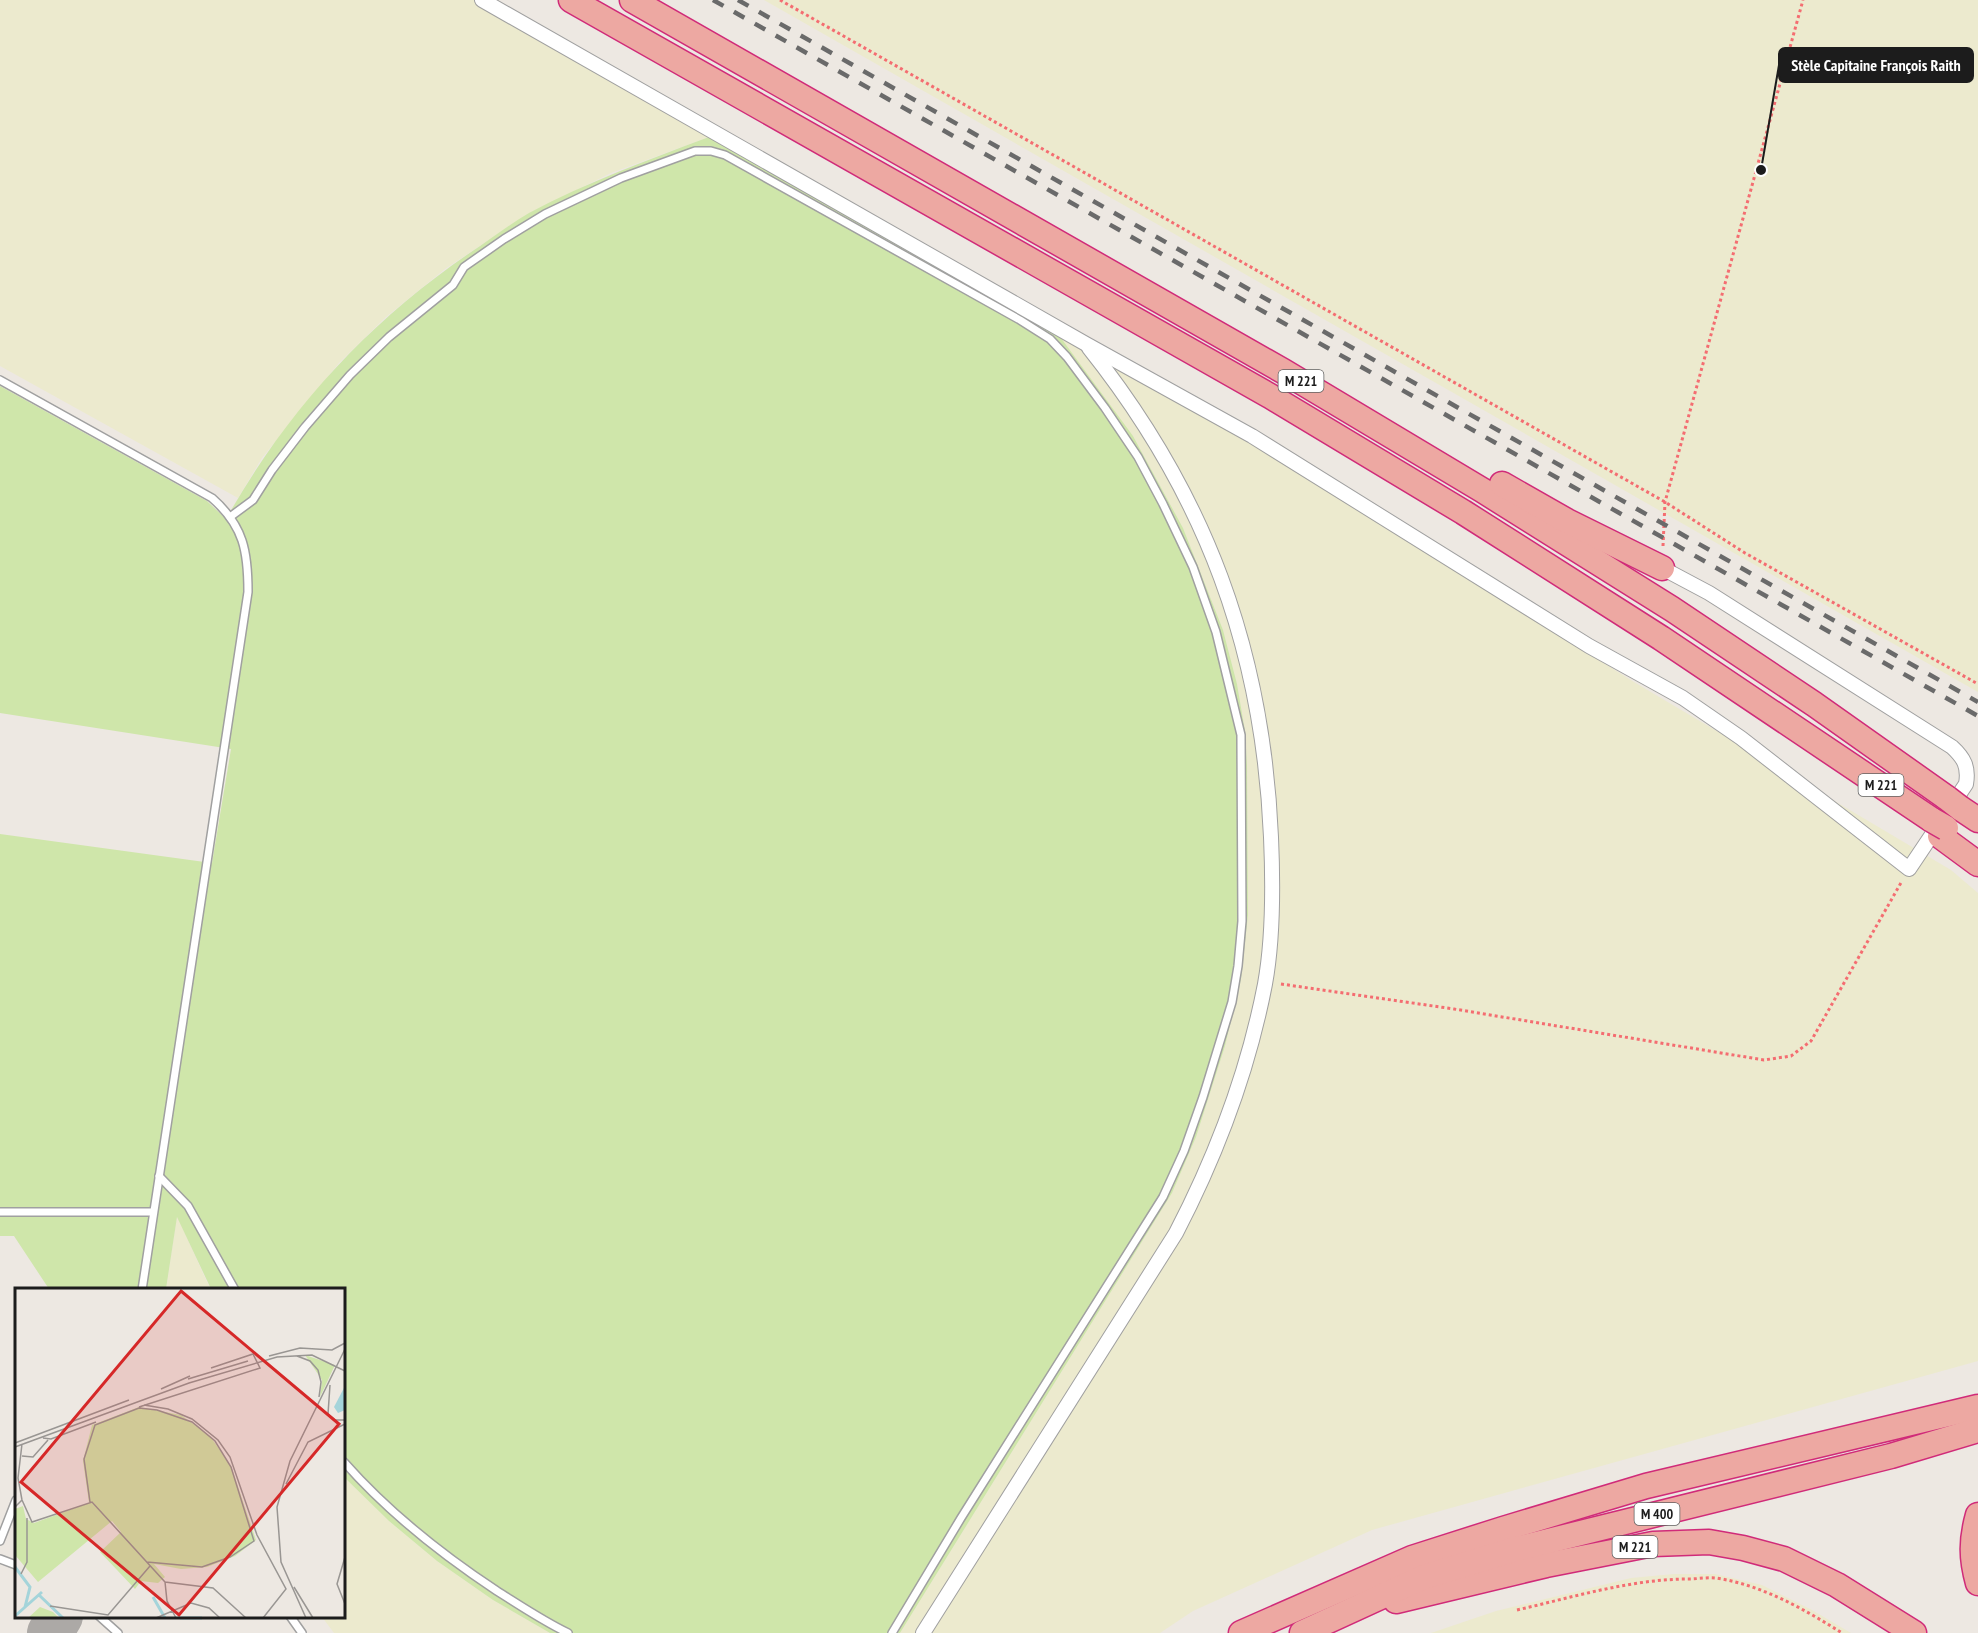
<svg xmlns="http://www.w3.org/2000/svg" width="1978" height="1633" font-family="'PT Sans Narrow',sans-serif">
	<rect width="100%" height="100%" fill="#ede8e2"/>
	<g fill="#eceace">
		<polygon points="0,0 474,0 1060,331 1290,466 1634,682 1951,870 1978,893 1978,1361 1372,1530 1193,1611 1160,1633 900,1633 1172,1193 1196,1137 1225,1046 1241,979 1248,915 1247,765 1245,731 1237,684 1223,630 1183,528 1133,436 709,137 611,173 528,214 445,269 386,317 339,363 262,458 238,498 0,366"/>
		<polygon points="764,0 1978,0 1978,692"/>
		<polygon points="177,1216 207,1282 211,1289 166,1290"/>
		<polygon points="344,1477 389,1521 437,1561 493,1600 550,1633 334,1633 322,1617 344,1616"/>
		<polygon points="1674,1574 1715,1574 1762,1585 1812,1610 1851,1633 1431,1633 1496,1611 1631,1578"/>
	</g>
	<path fill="#cfe6aa" d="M709 137 1058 334 1133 436 1183 528 1223 630 1237 684 1245 731 1247 765 1248 915 1241 979 1225 1046 1196 1137 1172 1193 900 1633H550L493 1600 437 1561 389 1521 344 1477V1290L211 1289 177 1217 166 1289H49L14 1236H0V834L212 863 231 749 0 713V386L207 501 226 519C289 407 373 317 480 246 496 235 512 223 529 213 587 182 648 160 709 137Z"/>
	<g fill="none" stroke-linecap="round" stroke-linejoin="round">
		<polyline stroke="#aca9a6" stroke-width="46" points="50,1633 60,1616"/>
		<g stroke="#a0a0a0" stroke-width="10">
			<g id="service">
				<path d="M0 380 212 498C244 526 248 552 248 592L142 1290"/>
				<polyline points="230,517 253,500 272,470 305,427 350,375 389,337 453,285 464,267 504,239 545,214 621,178 695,151 711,151 725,155 1020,320 1050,339 1067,357 1105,408 1138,457 1163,504 1193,567 1216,632 1241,735 1242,921 1238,966 1232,1002 1203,1097 1184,1151 1163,1197 961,1518 892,1633"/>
				<polyline points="159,1176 188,1206 235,1290"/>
				<polyline points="0,1212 153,1212"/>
				<path d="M344 1462C389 1513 441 1554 497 1591 521 1606 543 1621 568 1633"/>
				<polyline points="0,1541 16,1500"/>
				<polyline points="0,1559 16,1565"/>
				<polyline points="99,1616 118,1633"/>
				<polyline points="290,1616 302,1633"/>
			</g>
		</g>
		<g stroke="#a0a0a0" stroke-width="16">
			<g id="minor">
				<path d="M482 0 1086 344 1252 436 1589 646 1683 698 1741 738 1909 869 1966 784C1969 767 1964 758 1952 747L1709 593 1662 568"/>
				<path d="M923 1633 1176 1233C1217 1154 1248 1072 1265 984 1273 940 1273 882 1271 837 1263 650 1206 495 1089 348"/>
			</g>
		</g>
		<g stroke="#d02b79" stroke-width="27">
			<g id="trunk">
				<polyline points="571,0 1270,396 1463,512 1661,638 1932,820"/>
				<polyline points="632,0 1283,371 1482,490 1672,609 1814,704 1947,798"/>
				<polyline points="1502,484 1567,521 1662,568"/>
				<polyline points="1960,808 1978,820"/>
				<polyline points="1940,836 1978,864"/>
				<path d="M1978 1515C1971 1540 1971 1558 1978 1583"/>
				<polyline points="1396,1601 1546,1565 1653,1544 1709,1542 1743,1548 1784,1559 1837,1585 1914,1633"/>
				<polyline points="1241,1633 1412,1558 1503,1529 1646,1486 1978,1407"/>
				<polyline points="1302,1633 1424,1577 1516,1549 1891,1456 1978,1430"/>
			</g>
		</g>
		<g stroke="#f46d71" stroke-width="3" stroke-dasharray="3 3" stroke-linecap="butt">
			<polyline points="780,0 1665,502 1745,553 1978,684"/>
			<polyline points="1663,546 1665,502 1803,0"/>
			<polyline points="1281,984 1454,1009 1764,1060 1791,1056 1811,1041 1902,881"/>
			<path d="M1517 1610C1574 1597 1631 1579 1689 1579 1698 1579 1707 1577 1716 1578 1762 1585 1804 1609 1842 1633"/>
		</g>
		<use href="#service" stroke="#fff" stroke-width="7"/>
		<use href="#minor" stroke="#fff" stroke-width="14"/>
		<use href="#trunk" stroke="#eda8a2" stroke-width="24"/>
		<g stroke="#6a6a6a" stroke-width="4.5" stroke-dasharray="12 12" stroke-linecap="butt">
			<polyline points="713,0 1978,716"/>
			<polyline points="738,0 1978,702"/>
		</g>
		<g stroke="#d02b79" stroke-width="27" stroke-linecap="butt">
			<g id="trunk-bridge">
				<polyline points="1947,798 1960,808"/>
				<polyline points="1932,820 1946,828"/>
			</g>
		</g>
		<use href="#trunk-bridge" stroke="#eda8a2" stroke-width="24"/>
	</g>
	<g text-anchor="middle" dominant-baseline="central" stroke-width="4.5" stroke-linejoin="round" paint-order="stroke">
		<g fill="#fff" stroke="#606060" stroke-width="1.5">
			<rect x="1278.5" y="370" width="45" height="22" rx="4.5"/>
			<rect x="1858.5" y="774" width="45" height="22" rx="4.5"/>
			<rect x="1634.5" y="1503" width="45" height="22" rx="4.5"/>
			<rect x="1612.5" y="1536" width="45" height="22" rx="4.5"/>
		</g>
		<g font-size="14" font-weight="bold" fill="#1c1c1c">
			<text x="1301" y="381">M 221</text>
			<text x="1881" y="785">M 221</text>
			<text x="1657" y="1514">M 400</text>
			<text x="1635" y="1547">M 221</text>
		</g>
	</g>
	<g transform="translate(15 1288)">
		<rect width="330" height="330" fill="#ede8e2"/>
		<path d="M290 67 320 77 305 109 307 92ZM124 119 166 127 195 148 216 178 241 252 220 268 192 279 166 281 139 276 150 289 143 295 126 293 120 301 85 264 106 244 97 233 23 294 0 267V221L8 218 11 231 19 235 74 215 68 173 77 137ZM25 319 38 324 44 330H13Z" fill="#cfe6aa"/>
		<path d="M330 98V122L323 125 319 119Z" fill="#a4d4da"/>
		<path fill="none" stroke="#a4d4da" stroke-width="3" d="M0 279 15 299 10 319M24 307 48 330M138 309 150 330M0 328 27 304M165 330H187"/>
		<path fill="none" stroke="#999693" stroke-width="1.5" d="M254 68 285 60 317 62 330 55M282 68 295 73 303 82 306 94 304 109M173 91 233 73M315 97 313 126 320 132H330M146 101 175 88M129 117 153 121 177 131 203 152 215 169 242 247 271 301 248 330M124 119 245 80 238 66 196 80M28 150 36 151 81 134M0 155 114 112M7 156 3 190 7 212M0 159 174 95 262 69 297 67 330 83M7 168 18 169 33 152M271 196 293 154 330 136M75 214 69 171 80 137 124 120 142 122 177 134 200 153 216 179 239 253 215 269 187 279 132 274M0 219 7 212 17 234 77 214 150 294 198 300 231 330M330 269 322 296 330 316M6 286 12 274V230M150 294 152 313 161 330M279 299 298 330M35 318 93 327 135 278M141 330 176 315 194 320 205 330M291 330 266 274 262 219 275 173 330 61"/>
		<path fill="#d62828" fill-opacity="0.15" stroke="#d62828" stroke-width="3" d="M166 3 324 136 164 327 6 194Z"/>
		<rect width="330" height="330" fill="none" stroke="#1c1c1c" stroke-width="3"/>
	</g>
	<path fill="none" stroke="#1c1c1c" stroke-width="2" d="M1761 170L1779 65"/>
	<circle fill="#1c1c1c" stroke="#fff" stroke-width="2" cx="1761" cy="170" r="6"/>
	<rect fill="#1c1c1c" stroke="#1c1c1c" stroke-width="2" x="1779" y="48" width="194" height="34" rx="6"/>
	<g font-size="16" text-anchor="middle" font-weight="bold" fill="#fff">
		<text x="1876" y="71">Stèle Capitaine François Raith</text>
	</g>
</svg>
